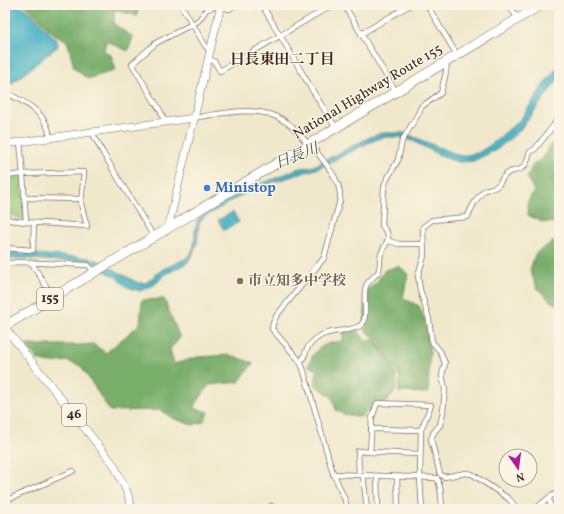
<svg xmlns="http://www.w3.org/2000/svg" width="564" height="514" font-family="Vollkorn,'Noto Serif JP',serif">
	<rect width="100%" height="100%" fill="#fcf5e5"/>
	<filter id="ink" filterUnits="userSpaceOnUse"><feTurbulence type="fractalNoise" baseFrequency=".025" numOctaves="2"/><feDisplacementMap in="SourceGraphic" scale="8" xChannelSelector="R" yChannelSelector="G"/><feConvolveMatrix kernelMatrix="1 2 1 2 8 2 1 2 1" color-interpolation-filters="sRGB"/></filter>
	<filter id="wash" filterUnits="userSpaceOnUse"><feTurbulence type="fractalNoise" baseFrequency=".012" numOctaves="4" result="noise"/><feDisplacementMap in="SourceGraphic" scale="16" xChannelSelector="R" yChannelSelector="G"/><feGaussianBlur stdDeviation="0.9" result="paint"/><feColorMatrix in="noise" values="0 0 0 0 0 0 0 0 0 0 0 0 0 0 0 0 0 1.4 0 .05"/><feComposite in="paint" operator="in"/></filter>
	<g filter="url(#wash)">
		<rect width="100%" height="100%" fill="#efe8cb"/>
		<polygon fill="#95c97a" stroke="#687a4c" points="22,176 24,219 12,216 5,212 5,178"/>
		<g fill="#78ad6a" stroke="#5a6c44">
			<polygon points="25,5 138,5 137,16 114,10 114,24 133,37 128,51 106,41 104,51 111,55 116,70 88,79 74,68 69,47 66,40 54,34"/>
			<polygon points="559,139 559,223 542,222 528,215 527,203 534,191 527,177 533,165 543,158 551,144"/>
			<polygon points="559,238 559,306 550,301 537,288 530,270 535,254"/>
			<polygon points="399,266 408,274 403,298 419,306 424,318 430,351 428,393 398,392 400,378 396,369 371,335 366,331 364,306 368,289 377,282 385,270"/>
			<polygon points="164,299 180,338 170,349 174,364 198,357 230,355 253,363 239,382 209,385 193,408 209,412 203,422 192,425 172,418 161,410 110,411 81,366 67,361 49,363 38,360 27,345 79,345 93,344 106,353 140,324 142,300"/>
			<path d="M357 330 366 341 373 340C387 358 410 381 387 401 380 408 369 409 361 417L343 414 336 410 332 397 315 385 317 370 308 366C315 347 324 343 343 341V332Z"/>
		</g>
		<g fill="#48b2c5" stroke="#426e72">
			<polygon points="5,5 21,5 30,12 57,40 58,46 10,85 5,87"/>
			<polygon points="559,65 559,78 529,118 519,131 496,150 473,161 459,162 445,158 413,141 399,137 383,137 368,143 319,168 277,181 242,195 204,217 199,223 197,243 193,254 187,263 166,274 154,285 140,291 127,287 116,277 90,263 16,258 5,261 5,252 90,258 99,261 138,283 146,283 163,269 185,259 191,253 194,245 195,230 198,219 205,212 243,190 281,176 296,169 314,166 368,138 381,133 404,133 461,156 478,153 492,144 521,119 544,84"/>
			<polygon points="233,212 239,222 224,230 218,220"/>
		</g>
	</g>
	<g filter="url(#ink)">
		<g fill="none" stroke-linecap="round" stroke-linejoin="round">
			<g stroke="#7a6c5b" stroke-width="6">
				<g id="street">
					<polyline points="181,5 206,47 210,50"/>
					<polyline points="262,5 314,93 336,128"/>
					<polyline points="344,5 396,92"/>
					<polyline points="427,5 457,55"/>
					<polyline points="509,5 518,19"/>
					<polyline points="361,34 410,5"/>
					<polyline points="208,59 214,61 220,71 332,5"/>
					<path d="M5 92C25 102 48 113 50 138"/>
					<path d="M194 118C223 113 261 104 286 122 295 127 301 136 308 144"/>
					<polyline points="164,121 161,112 132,64 156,43 198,21 207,9 216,6 230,9 234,5"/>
					<polyline points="93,132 94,136 103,153 154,237"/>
					<polyline points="20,142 23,174 26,222"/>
					<path d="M311 143C321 161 342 177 340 200L324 258 277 315 273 323 272 329 299 360 303 368 332 470 345 500 347 509"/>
					<polyline points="5,176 23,174 84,172 81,204 87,226 26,222 10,220 5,216"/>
					<polyline points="24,198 81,199"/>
					<polyline points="389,241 399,244 423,244"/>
					<polyline points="5,248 33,250 34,223"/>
					<polyline points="31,262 53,297"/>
					<polyline points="5,264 18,262 88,265 95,272"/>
					<path d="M300 362C305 358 304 355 307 349 309 343 315 340 320 336 332 329 353 332 361 325 369 318 362 297 366 286 368 280 374 278 378 272 381 268 379 259 381 254 383 247 389 243 388 235 387 231 383 228 382 225L384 187 386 181 398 160 402 141 418 114 421 107 441 93 446 72 447 62"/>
					<polyline points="371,429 421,430"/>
					<polyline points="370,452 420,454"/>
					<path d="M333 474 437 478C442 488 441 498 442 509"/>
					<polyline points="359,474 358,451 370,452 372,418 377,403 431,405 421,430 420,478 422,509"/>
					<polyline points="363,475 367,509"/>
					<polyline points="377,476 378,509"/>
					<polyline points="397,477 398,509"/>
					<polyline points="549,499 551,509"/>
					<polyline points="5,501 73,471"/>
					<polyline points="271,506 275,509"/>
					<polyline points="385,509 398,508"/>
					<path d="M517 509 509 499 472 474 466 473 444 477 440 474 431 439 434 432 440 425 443 412 445 389 442 375 445 363 440 351 432 342 429 319 420 290 418 275 424 256 423 227 432 220 468 217C469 211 479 194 484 191 488 187 494 190 498 185 503 180 502 175 510 172 514 170 519 171 522 168 528 165 527 158 530 152L535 149 554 125 559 116"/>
					<polyline points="535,509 551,496 559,493"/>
				</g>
			</g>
			<g stroke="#7a6c5b" stroke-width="8">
				<g id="secondary">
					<polyline points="5,144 194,118"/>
					<polyline points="168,228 221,5"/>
				</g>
			</g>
			<g stroke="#7a6c5b" stroke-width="8">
				<polyline id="primary" points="5,328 114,465 127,492 132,509"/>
			</g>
			<g stroke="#7a6c5b" stroke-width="10">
				<polyline id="highway" points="5,326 541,5"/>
			</g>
			<use href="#street" stroke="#fff" stroke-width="4.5"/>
			<use href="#secondary" stroke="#fff" stroke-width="7"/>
			<use href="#primary" stroke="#fff" stroke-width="7"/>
			<use href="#highway" stroke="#fff" stroke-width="9"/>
		</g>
	</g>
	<circle fill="#3f7fe0" stroke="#fcf5e5" stroke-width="1.5" cx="207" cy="188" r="4"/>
	<circle fill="#8d6e63" stroke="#fcf5e5" stroke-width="1.5" cx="240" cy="281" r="4"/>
	<g text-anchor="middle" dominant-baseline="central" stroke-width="3" stroke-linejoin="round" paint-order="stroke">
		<g fill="#fcf5e5" stroke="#75675a" stroke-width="1">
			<rect x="37" y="288" width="26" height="22" rx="3"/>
			<rect x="62" y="404" width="24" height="22" rx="3"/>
		</g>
		<g font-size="13" font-weight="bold" fill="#3b2a1e">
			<text x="50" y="299">155</text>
			<text x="74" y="415">46</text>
		</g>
		<g font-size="14" fill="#3b2a1e" stroke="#fcf5e5">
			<text transform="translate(368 92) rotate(-31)">National Highway Route 155</text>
		</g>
		<g font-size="14" font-weight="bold" fill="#366cbe" stroke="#fcf5e5" text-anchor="start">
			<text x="215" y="188">Ministop</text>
		</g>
		<g font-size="14" font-weight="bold" fill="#785e54" stroke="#fcf5e5" text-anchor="start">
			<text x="248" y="281">市立知多中学校</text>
		</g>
		<g font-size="15" font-weight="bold" fill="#3b2a1e" stroke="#fcf5e5">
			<text x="282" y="60">日長東田二丁目</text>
		</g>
		<g font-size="15" font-style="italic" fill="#405a58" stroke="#fcf5e5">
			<text transform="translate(297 157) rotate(-21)">日長川</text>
		</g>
	</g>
	<rect width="564" height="514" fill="none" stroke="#fcf5e5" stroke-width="20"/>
	<g transform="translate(518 468) rotate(166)"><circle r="19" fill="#fcf5e5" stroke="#afa495"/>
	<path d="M0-3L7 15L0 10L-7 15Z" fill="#b5179e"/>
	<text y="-6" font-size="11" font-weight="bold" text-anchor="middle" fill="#3b2a1e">N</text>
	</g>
</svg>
